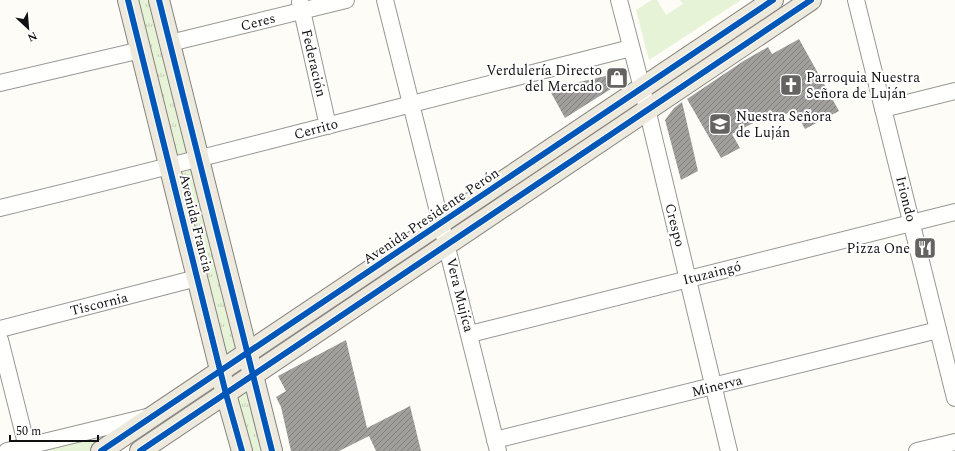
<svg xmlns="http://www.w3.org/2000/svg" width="955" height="451" font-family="Spectral,serif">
	<defs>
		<pattern id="grass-tufts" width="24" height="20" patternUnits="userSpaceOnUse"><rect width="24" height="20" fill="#e7f3d7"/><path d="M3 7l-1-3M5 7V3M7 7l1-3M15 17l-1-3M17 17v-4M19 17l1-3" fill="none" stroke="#c5cfb8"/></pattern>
		<pattern id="building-hatch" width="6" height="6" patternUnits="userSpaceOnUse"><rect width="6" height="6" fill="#a19f9c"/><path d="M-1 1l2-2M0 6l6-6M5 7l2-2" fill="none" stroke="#82807e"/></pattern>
	</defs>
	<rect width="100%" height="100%" fill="#fdfcf7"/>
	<polygon fill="url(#grass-tufts)" points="128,0 159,0 272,451 242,451"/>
	<g fill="#e7f3d7">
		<polygon points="652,0 657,0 666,15 683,4 680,0 741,0 649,60 636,10"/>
		<polygon points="109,430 110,438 90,451 34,451"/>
	</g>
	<g fill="url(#building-hatch)">
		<polygon points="799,39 839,111 805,129 794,109 777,119 773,113 732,134 740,148 721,158 687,99 745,60 768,47 772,54"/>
		<polygon points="623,72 625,80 565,118 549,89"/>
		<polygon points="682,102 698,171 681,180 665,120 674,108"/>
		<polygon points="346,340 367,428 410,406 421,451 376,451 369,436 339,451 291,451 281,407 276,397 286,391 278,376"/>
	</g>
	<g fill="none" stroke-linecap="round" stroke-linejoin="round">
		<g stroke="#979795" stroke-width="18">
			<g id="minor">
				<polyline points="385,0 498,451"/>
				<polyline points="619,0 642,88 729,451"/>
				<polyline points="856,0 955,398"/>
				<polyline points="300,2 328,126"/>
				<polyline points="170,43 346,0"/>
				<polyline points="0,83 141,50"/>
				<polyline points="883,109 955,91"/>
				<path d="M0 208C211 157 421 101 631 48"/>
				<polyline points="0,329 197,278"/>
				<polyline points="470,334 955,212"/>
				<polyline points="0,340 28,451"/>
				<polyline points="495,440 938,330"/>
				<polyline points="7,451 147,417"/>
				<polyline points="917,451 955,442"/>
			</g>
		</g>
		<g stroke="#858482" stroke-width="22">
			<g id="major">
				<polyline points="128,0 226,394 242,451"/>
				<polyline points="159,0 272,451"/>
				<polyline points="101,451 773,0"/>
				<polyline points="140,451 811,0"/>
			</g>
		</g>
		<use href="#minor" stroke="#fffffe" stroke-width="16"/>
		<use href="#major" stroke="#ede9dc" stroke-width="20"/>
		<g stroke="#fff" stroke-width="8">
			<g id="cycleway">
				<polyline points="128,0 226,394 242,451"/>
				<polyline points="159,0 272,451"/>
				<polyline points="101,451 773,0"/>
				<polyline points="140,451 811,0"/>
			</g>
		</g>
		<use href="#cycleway" stroke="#0057b8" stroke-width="6"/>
	</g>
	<defs>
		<g id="shop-square" transform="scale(1.15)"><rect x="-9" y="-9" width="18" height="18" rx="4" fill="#646362" stroke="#fff"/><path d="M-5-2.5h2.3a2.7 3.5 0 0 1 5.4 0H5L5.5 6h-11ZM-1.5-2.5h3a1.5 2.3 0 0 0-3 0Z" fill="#fff"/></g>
		<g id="church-square" transform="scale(1.15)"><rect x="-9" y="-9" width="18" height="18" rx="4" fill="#646362" stroke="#fff"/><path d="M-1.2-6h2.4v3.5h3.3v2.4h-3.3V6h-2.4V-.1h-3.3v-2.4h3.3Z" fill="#fff"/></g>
		<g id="school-square" transform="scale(1.15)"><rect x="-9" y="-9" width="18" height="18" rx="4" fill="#646362" stroke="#fff"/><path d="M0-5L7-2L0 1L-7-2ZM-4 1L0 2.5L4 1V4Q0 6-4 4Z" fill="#fff"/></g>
		<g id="restaurant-square" transform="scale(1.15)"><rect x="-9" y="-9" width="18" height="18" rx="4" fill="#646362" stroke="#fff"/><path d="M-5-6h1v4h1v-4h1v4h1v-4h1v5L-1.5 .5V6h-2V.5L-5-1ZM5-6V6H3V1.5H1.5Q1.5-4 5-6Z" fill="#fff"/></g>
	</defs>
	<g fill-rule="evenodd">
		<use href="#shop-square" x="617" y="78"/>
		<use href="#church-square" x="791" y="85"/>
		<use href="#school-square" x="720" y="124"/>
		<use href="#restaurant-square" x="925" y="248"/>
	</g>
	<g text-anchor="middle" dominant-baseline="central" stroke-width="4" stroke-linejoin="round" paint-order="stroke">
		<g font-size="14" fill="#111" stroke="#fff">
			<text transform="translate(258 22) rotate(-14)">Ceres</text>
			<text transform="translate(314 63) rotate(77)">Federación</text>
			<text transform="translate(316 129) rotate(-15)">Cerrito</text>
			<text transform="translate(906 199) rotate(76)">Iriondo</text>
			<text transform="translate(431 216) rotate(-34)">Avenida Presidente Perón</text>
			<text transform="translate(196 223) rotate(76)">Avenida Francia</text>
			<text transform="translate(675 225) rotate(76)">Crespo</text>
			<text transform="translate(712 273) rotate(-14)">Ituzaingó</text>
			<text transform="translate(460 295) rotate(76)">Vera Mujíca</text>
			<text transform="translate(99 304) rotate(-14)">Tiscornia</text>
			<text transform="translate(717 386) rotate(-14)">Minerva</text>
		</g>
		<g font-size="14" fill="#111" stroke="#fff" text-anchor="end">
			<text x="602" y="70">Verdulería Directo<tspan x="602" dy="16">del Mercado</tspan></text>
			<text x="806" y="77" text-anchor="start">Parroquia Nuestra<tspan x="806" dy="16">Señora de Luján</tspan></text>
			<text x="736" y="116" text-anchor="start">Nuestra Señora<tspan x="736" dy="16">de Luján</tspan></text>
			<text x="910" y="248">Pizza One</text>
		</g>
	</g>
	<g transform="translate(28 28) rotate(154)" stroke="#ffffff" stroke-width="3" paint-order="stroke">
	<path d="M0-3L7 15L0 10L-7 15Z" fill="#111111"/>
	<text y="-6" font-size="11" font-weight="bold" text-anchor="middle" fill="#111111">N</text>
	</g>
	<path d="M10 435v6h88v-6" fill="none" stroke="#111111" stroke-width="2"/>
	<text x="16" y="435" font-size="12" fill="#111111" stroke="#ffffff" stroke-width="3" paint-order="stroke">50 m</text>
</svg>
